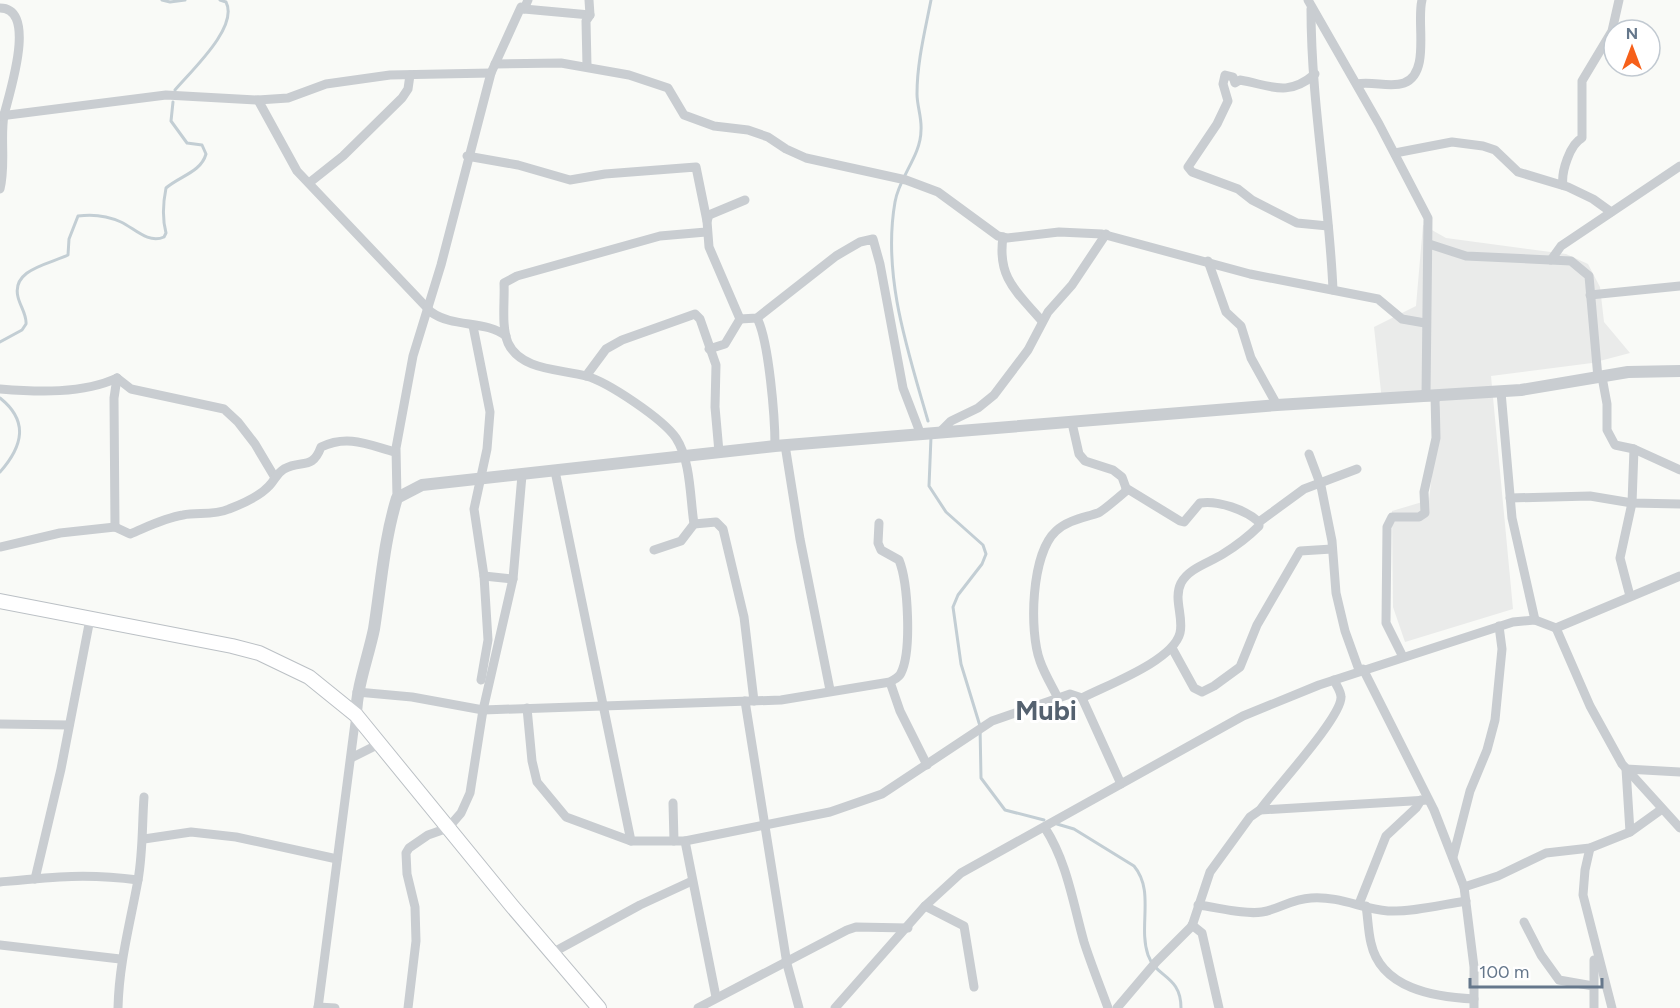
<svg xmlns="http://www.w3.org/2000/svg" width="1680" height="1008" font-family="Figtree,sans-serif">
	<rect width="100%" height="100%" fill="#f9faf7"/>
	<polygon fill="#eaebea" points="1423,225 1446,238 1566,254 1588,264 1600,287 1604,322 1630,353 1592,363 1491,376 1513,609 1405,642 1393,607 1392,511 1429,500 1440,402 1382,401 1374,327 1416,306"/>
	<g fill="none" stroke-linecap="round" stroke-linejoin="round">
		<g stroke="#c3ced4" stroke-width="3">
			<polyline points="162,0 170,2 185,0"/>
			<path d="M175 90C191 71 239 27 226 2L220 0"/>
			<path d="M0 342 22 330 26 324C27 315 20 306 18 297 11 269 50 264 68 255L69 239 78 216C92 214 108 216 121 222 134 228 148 244 164 237L166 233C162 218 163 203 166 188 180 176 201 172 206 154L202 145 187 143 171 121 173 102"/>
			<path d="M0 398C29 421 23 446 0 472"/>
			<path d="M928 421C908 351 882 276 895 202 899 177 921 156 921 130 922 118 917 106 917 94 917 62 925 31 931 0"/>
			<polyline points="931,437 929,486 946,512 983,545 986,554 982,564 958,595 953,607 961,664 980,726 981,778 1005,810 1044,820"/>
			<path d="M1057 824 1074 829 1134 866C1155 891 1138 926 1148 955 1156 978 1181 975 1181 1008"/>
		</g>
		<g stroke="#bbc0c5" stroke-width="16">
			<polyline id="secondary" points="0,601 232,646 259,653 309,677 356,715 512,906 599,1008"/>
		</g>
		<g stroke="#c9cdd1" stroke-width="9">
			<polyline points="1308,0 1379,124 1428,218 1426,396"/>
			<path d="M0 8C38 8 9 94 4 115 0 138 6 165 0 189"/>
			<polyline points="524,9 590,15"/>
			<path d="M1311 9C1311 103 1329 196 1333 290"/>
			<polyline points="495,64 561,63 629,75 668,88 684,115 714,126 748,130 768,137 786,149 806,158 906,180 938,192 998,236 1007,238 1059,232 1102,234 1250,274 1378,299 1402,319 1425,323"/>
			<polyline points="587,66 586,21 590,15 589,0"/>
			<path d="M1315 74C1287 98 1270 85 1240 80L1235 83 1233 77 1225 75 1223 84 1228 101 1217 124 1188 167 1192 172 1238 189 1252 200 1297 223 1328 226"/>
			<path d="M1357 84C1372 81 1391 88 1404 83 1431 73 1416 22 1422 0"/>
			<path d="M258 100 297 171 431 312C453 328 486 320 506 336"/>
			<polyline points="0,116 166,95 258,100 288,98 326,84 390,75 491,73"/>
			<polyline points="1395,153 1452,142 1483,146 1495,150 1518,172 1568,187 1593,199 1611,212"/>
			<polyline points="467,156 518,165 570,180 605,174 696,167 707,221 709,247 740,319 725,344 709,349"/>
			<polyline points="309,183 343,156 402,98 408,89 410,75"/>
			<path d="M1563 185C1561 172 1570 144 1582 138V81L1612 31 1619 0"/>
			<polyline points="707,221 709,215 745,200"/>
			<path d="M1003 237C997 278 1017 292 1042 321"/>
			<polyline points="1429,244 1466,256 1571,261 1589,276 1598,378"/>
			<polyline points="1551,260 1561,246 1680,166"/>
			<polyline points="1208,261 1226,312 1241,326 1251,358 1277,405"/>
			<polyline points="1590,295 1680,286"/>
			<path d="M757 318C769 341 775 418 775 446"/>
			<polyline points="740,319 757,318 836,256 860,242 873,239 880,264 903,388 921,435"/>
			<polyline points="473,326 490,412 487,449 474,509 484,576 488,640 481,680"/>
			<polyline points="586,376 606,349 622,340 695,314 700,319 716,365 715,407 719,452"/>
			<polyline points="1602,377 1607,404 1607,430 1615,445 1634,449 1680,470"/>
			<polyline points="117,378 131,389 224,409 238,422 255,444 274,476"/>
			<path d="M0 389C37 392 83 394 117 378"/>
			<polyline points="1501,392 1512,518 1535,620"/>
			<path d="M1072 423 1079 454 1085 461 1113 470 1122 477 1126 488 1180 521 1184 522 1200 503C1218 500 1246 510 1259 522"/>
			<polyline points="939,433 951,421 978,408 994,395 1028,350 1048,312 1072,285 1106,234"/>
			<polyline points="785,445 800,539 830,690"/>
			<polyline points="1309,454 1321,486 1332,541 1336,593 1345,631 1359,670"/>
			<polyline points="555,471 631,841"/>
			<polyline points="397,498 396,448 413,356 441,265 491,73 521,7 524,9 528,0"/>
			<polyline points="1510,498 1590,496 1632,503 1680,504"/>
			<polyline points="694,524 716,522 723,529 744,617 754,701"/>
			<polyline points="115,527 114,398 117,378"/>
			<path d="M0 547 60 533 115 527 130 534C147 527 164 518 183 515 198 512 213 516 229 509 242 504 259 497 269 486 275 480 276 474 284 469 302 459 312 471 321 447 348 434 369 445 395 452"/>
			<path d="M654 550 681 541 694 524C690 498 691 461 676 438 663 419 608 382 586 376 561 369 521 371 508 343 501 326 505 301 504 283L517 276 660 236 706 232"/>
			<polyline points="484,576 513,579"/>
			<polyline points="1630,596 1620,558 1632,503 1634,449"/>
			<polyline points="1556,628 1590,706 1622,764 1680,828"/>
			<polyline points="1172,648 1194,688 1202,692 1214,686 1240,667 1257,625 1300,551 1332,549"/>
			<polyline points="1403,657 1386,623 1387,527 1392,517 1419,517 1425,513 1424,492 1436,438 1435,395"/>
			<polyline points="1363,669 1434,810 1464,887 1474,967 1474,1008"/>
			<polyline points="890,682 900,711 927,765"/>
			<path d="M357 692 412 697 483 710 781 700 890 682C894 679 899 678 901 673 912 651 908 582 899 560L881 550 878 543 879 523"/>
			<path d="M1058 698C1052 686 1044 673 1040 661 1029 631 1031 554 1056 531 1068 520 1083 518 1098 513 1103 511 1120 496 1126 491V488"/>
			<path d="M1082 698C1107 685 1173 661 1180 633 1184 617 1173 599 1181 583 1189 568 1209 563 1223 554 1236 546 1248 537 1259 526V522L1304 489 1357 469"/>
			<polyline points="745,701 787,964 799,1008"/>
			<polyline points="527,708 532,761 537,782 566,817 631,841 685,841 830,812 882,794 992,721 1070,694 1082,698 1121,784"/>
			<polyline points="0,724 69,725"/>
			<polyline points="351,758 379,744"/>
			<polyline points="673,803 674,841"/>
			<polyline points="1260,810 1428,800"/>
			<path d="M1045 828C1067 862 1073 903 1084 942 1091 964 1100 986 1108 1008"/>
			<polyline points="1630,832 1626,769 1680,772"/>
			<polyline points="144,839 191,832 236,837 337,859"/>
			<polyline points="685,841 716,997"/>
			<polyline points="1590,848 1585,870 1583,895 1612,1008"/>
			<polyline points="1453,857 1470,791 1487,750 1495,720 1502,649 1499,626"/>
			<polyline points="35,879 61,769 90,619"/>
			<path d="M0 882C51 877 86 873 138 880"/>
			<polyline points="1464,887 1498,876 1546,853 1590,848 1630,832 1662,809"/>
			<polyline points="1359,904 1386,836 1416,808 1421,800"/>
			<path d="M1198 905C1216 907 1245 915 1262 912 1280 909 1291 899 1311 898 1340 896 1362 909 1388 911 1413 912 1440 905 1466 901"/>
			<polyline points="925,906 964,926 974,987"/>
			<path d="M1366 906C1368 918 1368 931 1371 943 1381 989 1435 997 1474 999"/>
			<polyline points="1524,922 1541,955 1559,980 1593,986"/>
			<polyline points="1192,925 1202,933 1219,1008"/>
			<polyline points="0,945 120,959"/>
			<polyline points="552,953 640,905 692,881"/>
			<polyline points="318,1007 335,1008"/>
			<path d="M118 1008C119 963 130 924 138 880 143 852 142 825 144 797"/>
			<polyline points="318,1008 356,715"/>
			<polyline points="408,1008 416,941 415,907 407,874 406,853 409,848 428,835 448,828 461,813 470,793 483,710 513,579 522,475"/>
			<polyline points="698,1008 847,930 856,927 908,928"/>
			<polyline points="835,1008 925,906 961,873 1243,716 1319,685 1513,622 1535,620 1556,628 1680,576"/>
			<path d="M1117 1008 1156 962 1192 926 1210 872 1250 817 1260 810C1274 790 1342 717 1341 697 1341 691 1336 685 1334 680"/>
			<polyline points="1594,1008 1594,960"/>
		</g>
		<path stroke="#c9cdd1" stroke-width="12" d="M356 715C357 685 368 658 374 629 381 585 384 540 397 498L422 485 775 446 1277 405 1521 390 1628 372 1680 371"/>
		<use href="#secondary" stroke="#fff" stroke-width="14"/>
	</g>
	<g text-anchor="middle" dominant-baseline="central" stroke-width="6" stroke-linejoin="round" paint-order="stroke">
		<g font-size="27" font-weight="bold" fill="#54616f" stroke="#fff">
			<text x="1046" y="710">Mubi</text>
		</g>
	</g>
	<g transform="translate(1632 48)"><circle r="28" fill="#ffffff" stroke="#c1c9d1" stroke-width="1.5"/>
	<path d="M0-4.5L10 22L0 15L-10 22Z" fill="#f6601a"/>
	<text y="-9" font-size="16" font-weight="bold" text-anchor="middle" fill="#65778b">N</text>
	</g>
	<path d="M1470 978v9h132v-9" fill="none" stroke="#65778b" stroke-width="3"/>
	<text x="1479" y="978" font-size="18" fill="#65778b" stroke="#ffffff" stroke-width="4.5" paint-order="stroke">100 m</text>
</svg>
